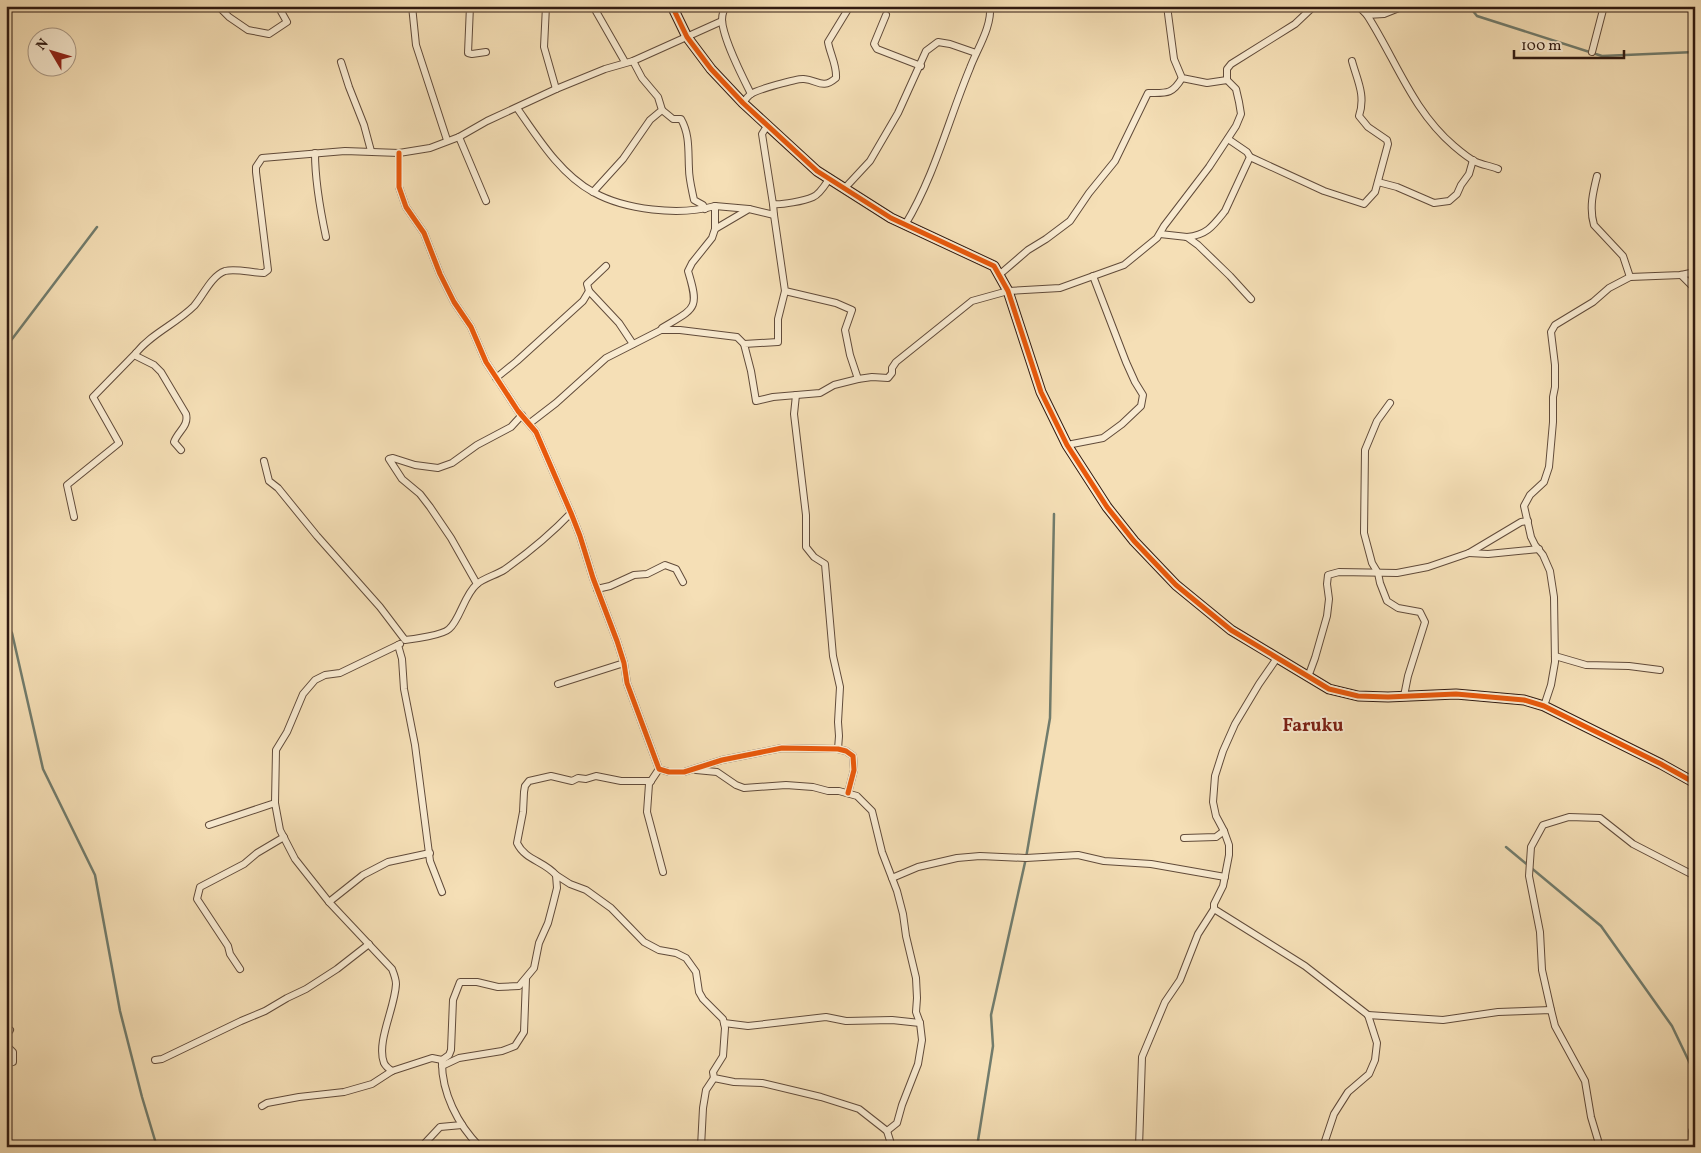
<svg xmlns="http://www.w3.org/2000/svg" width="1701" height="1153" font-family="Vollkorn,serif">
	<rect width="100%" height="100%" fill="#f5dfb6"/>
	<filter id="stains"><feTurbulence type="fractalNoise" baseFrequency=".004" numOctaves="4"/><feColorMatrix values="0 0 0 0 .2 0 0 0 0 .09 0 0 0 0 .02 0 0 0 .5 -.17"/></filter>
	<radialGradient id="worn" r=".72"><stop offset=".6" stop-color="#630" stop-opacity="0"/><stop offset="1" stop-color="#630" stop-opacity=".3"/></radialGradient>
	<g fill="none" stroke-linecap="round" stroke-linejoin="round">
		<g stroke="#717c6d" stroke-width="2.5">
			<polyline points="1469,6 1477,16 1602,56 1695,52"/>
			<polyline points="6,347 97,227"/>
			<polyline points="6,625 12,633 43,769 95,875 120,1011 142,1097 157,1147"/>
			<polyline points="1506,847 1601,926 1672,1026 1695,1074"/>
			<polyline points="977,1147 993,1046 991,1015 1026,858 1050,718 1054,514"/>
		</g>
		<g stroke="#614b3a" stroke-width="8">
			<g id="street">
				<polyline points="218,6 229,17 248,30 269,34 287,22 278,6"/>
				<polyline points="412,6 416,45 447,140"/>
				<polyline points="470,6 468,53 472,54 486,52"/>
				<polyline points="546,6 544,47 556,89"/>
				<polyline points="593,6 625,62"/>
				<path d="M727 6C723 10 722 15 722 20 723 39 742 76 751 94"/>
				<polyline points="1358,6 1367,15 1384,14 1404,6"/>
				<polyline points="886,15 874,44 877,49 921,66"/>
				<path d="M1367 15C1396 60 1412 110 1454 146 1461 152 1468 158 1476 162 1483 165 1491 166 1498 169"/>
				<polyline points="1592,52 1604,6"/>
				<path d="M633 61 642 78 658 97 662 110 650 120 623 159 593 192C625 210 679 216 715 206V229"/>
				<polyline points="341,62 349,87 364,125 371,151"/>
				<polyline points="1227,80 1227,69 1231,64 1295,24 1314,6"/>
				<path d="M743 103C745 100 748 96 751 94 756 90 798 78 804 79 818 80 822 90 836 78 837 65 830 54 828 42L850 6"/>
				<path d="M517 108C538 138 560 174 593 192"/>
				<path d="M662 110 673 119H681C690 135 688 151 689 169 689 179 692 190 694 200L703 205 705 209"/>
				<polyline points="767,126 762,134 773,204"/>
				<polyline points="459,137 486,201"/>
				<path d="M315 153C315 182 320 209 326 237"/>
				<polyline points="399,153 399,187 406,207 424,233 440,274 454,302 471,327 486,362 518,411 536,432 571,513 580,536 593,578 617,641 624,663 627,683 659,769 669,772 684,772 722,760 782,748 838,749 846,751 853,756 854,770 848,793"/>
				<path d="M1250 157 1324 191 1364 204 1375 192 1388 144 1387 140 1368 127 1359 116C1366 95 1357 80 1352 61"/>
				<path d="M1597 176C1593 192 1589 208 1594 225L1623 256 1630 277"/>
				<polyline points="1378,182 1397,187 1434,203 1449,201 1457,194 1461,185 1469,174 1473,160"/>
				<polyline points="844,189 870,161 898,113 926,51 938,42 950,44 976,53"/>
				<polyline points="715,206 749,209"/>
				<polyline points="774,215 785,291 836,303 852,310 845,330 850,355 858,379"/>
				<path d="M905 225C935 175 948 121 970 68 977 49 992 27 990 6"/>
				<polyline points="1160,234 1187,237 1198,245 1230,276 1251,299"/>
				<path d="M1187 237C1207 235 1213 226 1225 211L1250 157 1247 152 1228 139"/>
				<path d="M999 275 1028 250 1046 239 1070 221 1089 193 1115 161 1148 93C1166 93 1172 95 1182 78"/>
				<polyline points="1681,275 1695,289"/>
				<polyline points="589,291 619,323 633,344"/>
				<polyline points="785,291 778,319 778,342 744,344 751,371 756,401 773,397 820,393 834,385 858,379 872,377 888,378 892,373 892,368 896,362 972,301 1008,291 1060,288 1124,265 1157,238 1164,226 1209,167 1236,126 1241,114 1239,102 1236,89 1227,80 1207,83 1182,78 1174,59 1167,6"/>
				<polyline points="661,330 680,330 737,337 744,344"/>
				<polyline points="496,378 517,361 583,301 589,291 587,284 606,266"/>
				<polyline points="796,395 794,414 806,515 806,547 814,557 825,564 833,656 840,687 838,722 839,736 838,749"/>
				<polyline points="1390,403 1377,421 1365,450 1364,533 1372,563 1378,573 1380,583 1387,601 1398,608 1420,612 1425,622 1408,676 1404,696"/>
				<path d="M530 423 556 403 606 358 661 330 662 328C695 308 700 310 688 271L692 263 712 238 715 229 749 209 774 215 773 204C782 205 804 201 813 197 820 194 825 185 829 179"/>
				<polyline points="1067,445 1103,438 1122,424 1141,406 1143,395 1135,382 1126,362 1093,276"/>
				<path d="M181 450 174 442C178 431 189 426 186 414L161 372 154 365 136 356V353C152 333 176 324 194 306 203 296 211 276 225 271 236 268 252 273 264 273L268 270 256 172V167L262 158 345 151 399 153 430 148 459 137 487 121 556 89 605 69 633 61 722 21"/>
				<path d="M264 461 269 481 278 488 317 536 380 607 405 640C414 639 443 635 449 629 460 620 464 595 477 584 484 578 496 575 504 570 528 553 551 534 571 513"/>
				<polyline points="74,517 67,485 119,443 93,397 136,353"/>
				<polyline points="1469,553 1488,554 1539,549"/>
				<polyline points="477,584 451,538 430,507 420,494 402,479 389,459 393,458 415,465 438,468 452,463 477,445 511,427 522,415"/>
				<polyline points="597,589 610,586 634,575 647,574 665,565 676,569 683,582"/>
				<polyline points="400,644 398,645 402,659 404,689 415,745 430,861 442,892"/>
				<polyline points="1555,656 1586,665 1629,666 1660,670"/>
				<polyline points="1308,677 1315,658 1327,616 1329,599 1327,584 1328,575 1339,572 1397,573 1428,567 1469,553 1521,522 1528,521"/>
				<polyline points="558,684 624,663"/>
				<polyline points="1544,706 1551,685 1555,662 1554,597 1550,571 1543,555 1535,545 1531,537 1524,506 1530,495 1544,482 1549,467 1553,422 1553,397 1555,387 1555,365 1551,332 1555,325 1593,302 1609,288 1630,277 1681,275 1695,272"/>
				<polyline points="659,769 649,784 647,812 663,872"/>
				<polyline points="696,770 717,772 736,785 744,788 786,785 813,787 828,791 839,791 857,796 872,811 882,852 897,891 903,914 906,936 916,978 917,998 916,1012 920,1023 922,1040 918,1064 902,1105 897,1123 887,1131"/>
				<polyline points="209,825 275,803"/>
				<polyline points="1184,838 1216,837 1224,831"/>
				<polyline points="556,875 570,884 586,890 611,908 644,942 659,950 676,953 686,958 696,972 699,992 703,999 723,1019 725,1028 723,1056 713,1072 714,1078 734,1082 762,1083 821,1097 859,1109 887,1131 892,1147"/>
				<polyline points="892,878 918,867 957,858 980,856 1026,858 1078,855 1104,861 1151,864 1225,877"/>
				<polyline points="329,902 295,859 280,830 275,803 276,750 287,732 303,694 315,680 325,675 340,673 398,645"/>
				<polyline points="1214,909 1305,966 1368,1015 1377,1043 1375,1060 1369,1074 1348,1092 1334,1114 1323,1147"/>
				<polyline points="240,969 230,954 228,946 197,899 200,887 244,864 257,853 284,837"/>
				<polyline points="1551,1010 1542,970 1540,932 1529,876 1531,847 1543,825 1569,817 1600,818 1633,844 1695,876"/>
				<polyline points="1368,1015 1443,1020 1498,1012 1551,1010 1555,1026 1585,1081 1591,1117 1600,1147"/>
				<polyline points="724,1023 748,1026 826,1017 846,1021 892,1020 920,1023"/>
				<polyline points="155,1060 162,1059 241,1021 265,1011 287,998 306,989 337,969 369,944"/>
				<polyline points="6,1064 13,1062 13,1052 7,1046 7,1034 10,1030"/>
				<polyline points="442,1066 459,1058 502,1051 515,1046 524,1032 526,979"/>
				<path d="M392 1071C389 1069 386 1067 384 1063 376 1042 395 1008 396 984 396 979 394 974 392 969L329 902 363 875 388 862 430 853"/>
				<polyline points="262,1106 267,1103 299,1097 344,1092 372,1084 392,1071 432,1058 442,1060"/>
				<polyline points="1692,1131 1693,1147"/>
				<polyline points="425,1147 425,1143 440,1127 462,1125"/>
				<path d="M480 1147C458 1125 441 1092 442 1060L449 1055 451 1050 453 1000 460 982H477L498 987 519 986 534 968 539 943 548 923 553 904 557 888 556 875C544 861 525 860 517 843L523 812 524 792 525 786 529 781 551 776 572 781 578 778 586 779 596 776 621 781H651"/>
				<polyline points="701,1147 703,1108 706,1090 714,1078"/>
				<polyline points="1139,1147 1142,1057 1165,1002 1180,980 1198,934 1214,909 1214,904 1223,886 1229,855 1229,845 1224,831 1216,816 1213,802 1215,776 1223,751 1235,724 1259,684 1277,658"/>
			</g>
		</g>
		<g stroke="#301a11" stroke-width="11">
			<polyline id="secondary" points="672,6 687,37 711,69 743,103 817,171 891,218 994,266 1008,291 1041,392 1067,445 1107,507 1134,541 1176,585 1231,630 1329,689 1358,696 1388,697 1456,694 1524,700 1544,706 1661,764 1695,783"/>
		</g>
		<use href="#street" stroke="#f8ead0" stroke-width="6"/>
		<use href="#secondary" stroke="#f8ead0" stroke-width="9"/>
		<g stroke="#f8ead0" stroke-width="8">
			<g id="cycleway">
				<polyline points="672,6 687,37 711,69 743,103 817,171 891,218 994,266 1008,291 1041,392 1067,445 1107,507 1134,541 1176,585 1231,630 1329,689 1358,696 1388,697 1456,694 1524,700 1544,706 1661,764 1695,783"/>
				<polyline points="399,153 399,187 406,207 424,233 440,274 454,302 471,327 486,362 518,411 536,432 571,513 580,536 593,578 617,641 624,663 627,683 659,769 669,772 684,772 722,760 782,748 838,749 846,751 853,756 854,770 848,793"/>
			</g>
		</g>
		<use href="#cycleway" stroke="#e8590c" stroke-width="5"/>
	</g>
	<g text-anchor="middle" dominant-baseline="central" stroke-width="4" stroke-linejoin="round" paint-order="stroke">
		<g font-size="18" font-weight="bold" fill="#7a1f14" stroke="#f8ead0">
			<text x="1313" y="726">Faruku</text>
		</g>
	</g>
	<rect width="1701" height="1153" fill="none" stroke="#f5dfb6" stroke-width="25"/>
	<rect x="8" y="8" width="1686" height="1138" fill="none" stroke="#301a11" stroke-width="2.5"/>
	<rect x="12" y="12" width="1676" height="1128" fill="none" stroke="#301a11"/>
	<g transform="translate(52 52) rotate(308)"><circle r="24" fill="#f8ead0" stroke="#a89784"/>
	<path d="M0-4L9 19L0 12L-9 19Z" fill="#8f2418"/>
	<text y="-8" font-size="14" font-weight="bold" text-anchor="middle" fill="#301a11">N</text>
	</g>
	<path d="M1514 50v8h110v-8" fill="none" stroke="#301a11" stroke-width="2.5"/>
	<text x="1521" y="50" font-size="15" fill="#301a11" stroke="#f8ead0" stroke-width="4" paint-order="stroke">100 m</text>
	<rect width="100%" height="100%" filter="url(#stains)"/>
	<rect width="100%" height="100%" fill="url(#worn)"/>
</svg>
